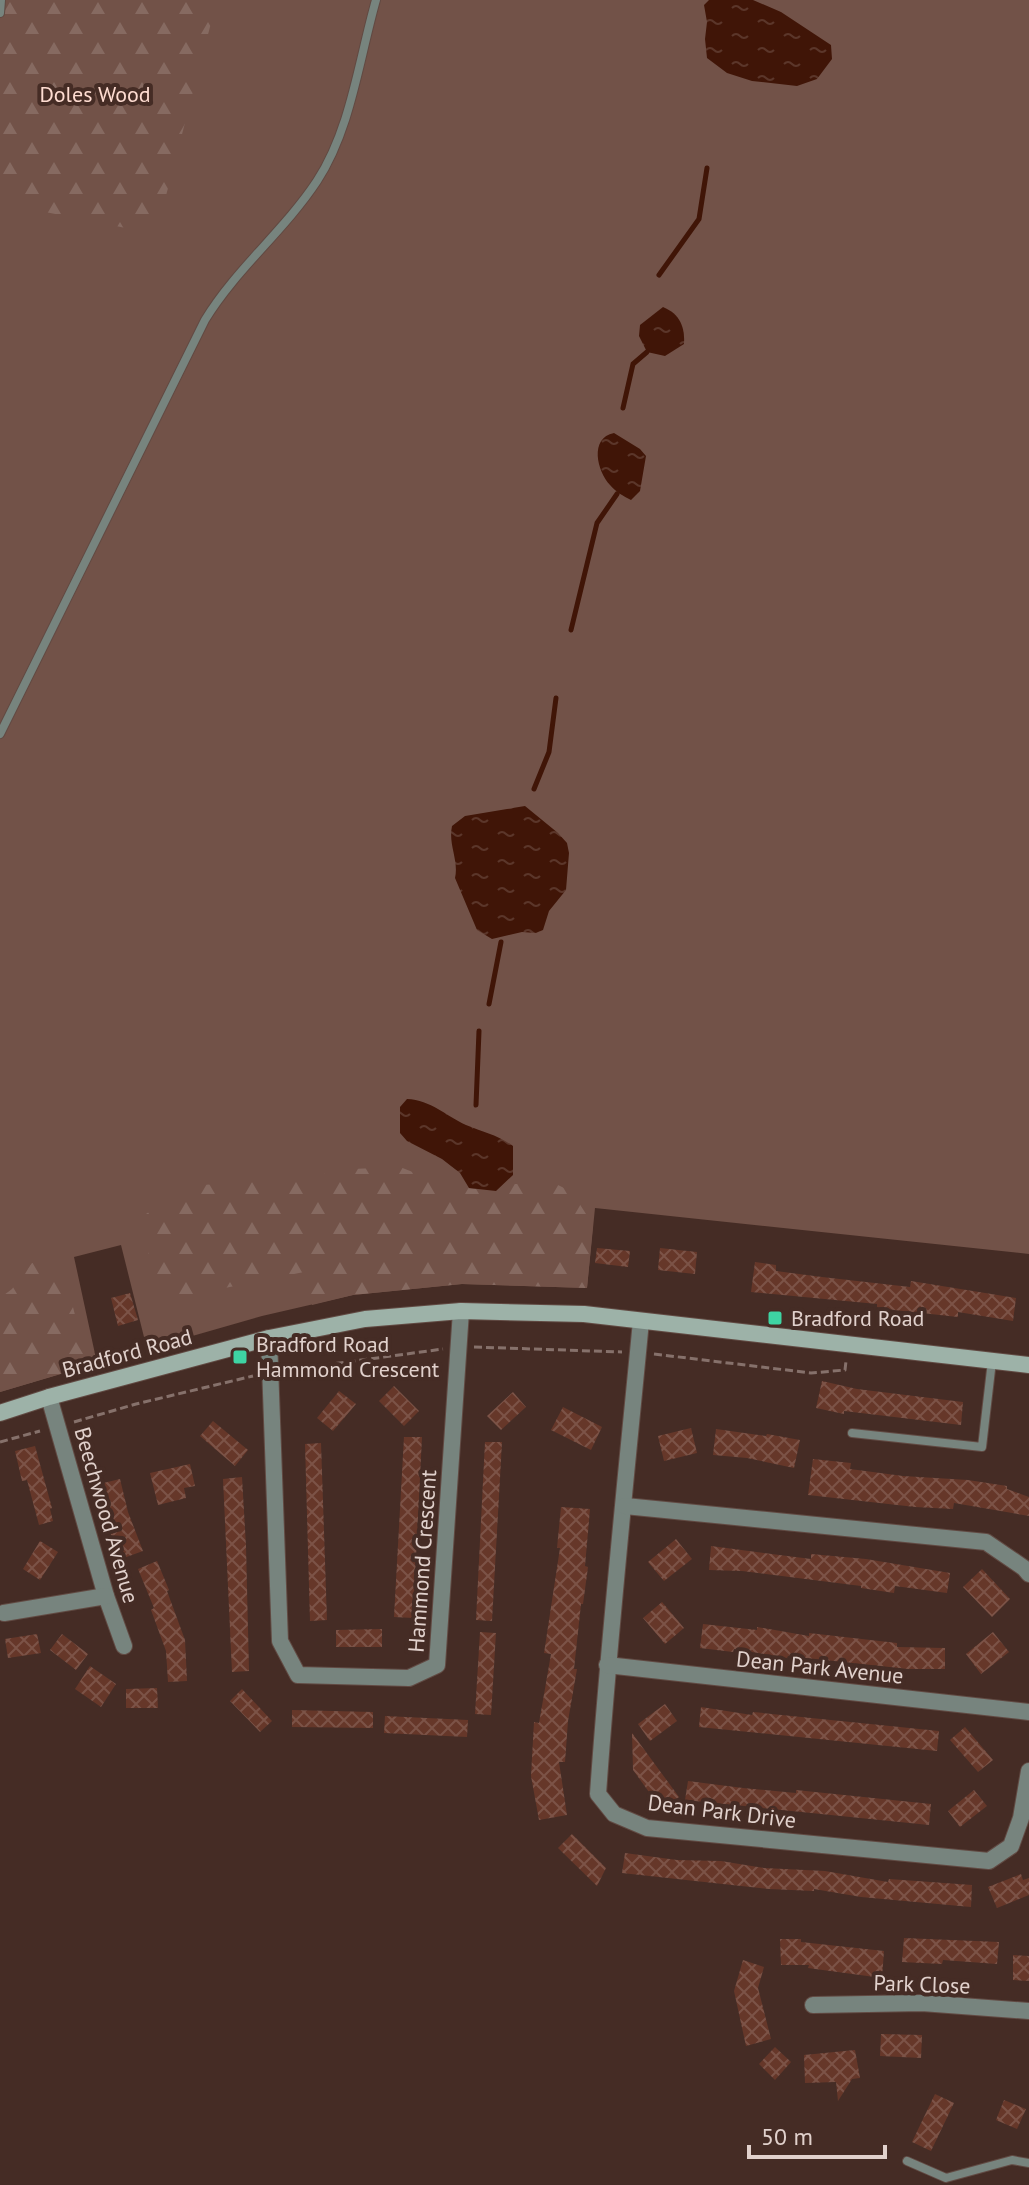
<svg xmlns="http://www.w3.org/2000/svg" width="1029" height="2185" font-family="'PT Sans',sans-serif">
	<defs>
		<pattern id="forest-firs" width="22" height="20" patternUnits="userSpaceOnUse" patternTransform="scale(2)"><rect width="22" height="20" fill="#725248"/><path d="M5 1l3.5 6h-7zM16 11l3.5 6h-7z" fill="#866a61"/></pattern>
		<pattern id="water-ripples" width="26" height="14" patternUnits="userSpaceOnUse" patternTransform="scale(2)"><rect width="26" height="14" fill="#401507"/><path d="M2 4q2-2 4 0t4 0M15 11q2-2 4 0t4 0" fill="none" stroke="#5b362a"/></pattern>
		<pattern id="building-cross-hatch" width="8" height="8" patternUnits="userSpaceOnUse" patternTransform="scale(2)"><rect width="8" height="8" fill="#663729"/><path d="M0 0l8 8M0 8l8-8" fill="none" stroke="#7c5347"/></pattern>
	</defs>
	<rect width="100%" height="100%" fill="#452c25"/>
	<polygon fill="#725248" points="0,0 1029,0 1029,1254 595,1208 587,1288 462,1284 353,1295 262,1316 147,1349 121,1245 74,1257 97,1363 0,1392"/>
	<g fill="url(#forest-firs)">
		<polygon points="0,0 217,0 156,234 20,207 0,187"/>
		<polygon points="400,1167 448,1186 496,1191 503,1184 556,1184 572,1192 593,1225 587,1288 462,1284 353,1295 312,1305 304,1272 160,1301 140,1218 170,1198 201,1185 290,1180 352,1169"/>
		<polygon points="61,1260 88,1366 0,1392 0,1298 12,1289 32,1263"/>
	</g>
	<g fill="url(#water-ripples)">
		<polygon points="709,0 753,0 781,12 831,45 832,59 817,79 797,86 752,81 727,73 707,58 705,39 707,22 704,5"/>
		<path d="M663 307C680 314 685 327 684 344L665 356 647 352 639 336 640 325Z"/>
		<path d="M614 433 640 449 646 456 640 491 631 500C623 496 616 492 610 485 597 471 589 438 614 433Z"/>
		<path d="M525 806 558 833 567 843 569 853 566 890 549 911 543 930 536 933 522 932 492 939 477 930 455 878C459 860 448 845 452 826L465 816Z"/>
		<path d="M407 1099C431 1100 446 1116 466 1125 483 1132 498 1135 513 1146V1175L496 1191 469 1188 460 1173 442 1159 407 1141 400 1133V1107Z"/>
	</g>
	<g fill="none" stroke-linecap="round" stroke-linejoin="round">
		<g stroke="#401507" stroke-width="5">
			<polyline points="659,275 699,219 707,168"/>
			<polyline points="623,408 633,364 647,352"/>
			<polyline points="571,630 597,523 617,494"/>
			<polyline points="534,789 549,752 556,698"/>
			<polyline points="489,1004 501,942"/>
			<polyline points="476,1105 479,1031"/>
		</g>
	</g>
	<g fill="url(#building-cross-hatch)">
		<polygon points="597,1248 630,1251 628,1267 595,1263"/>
		<polygon points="660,1248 697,1252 695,1274 658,1270"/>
		<polygon points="755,1262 776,1265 776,1271 822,1277 910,1287 911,1281 1016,1298 1013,1321 958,1312 958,1317 894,1310 877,1307 877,1304 751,1292"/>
		<polygon points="130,1293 138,1320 118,1326 111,1298"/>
		<polygon points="822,1381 857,1389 963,1402 961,1425 844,1411 844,1414 816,1408"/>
		<polygon points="394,1386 419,1411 404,1426 379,1401"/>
		<polygon points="339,1391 356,1404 333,1431 317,1418"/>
		<polygon points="513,1392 526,1407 501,1430 487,1416"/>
		<polygon points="563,1407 602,1427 591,1450 551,1430"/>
		<polygon points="213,1421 248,1450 235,1466 200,1436"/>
		<polygon points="691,1428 697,1453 664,1461 658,1436"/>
		<polygon points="716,1429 766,1436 767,1434 800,1440 794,1468 747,1458 713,1455"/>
		<polygon points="404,1437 422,1437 413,1618 394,1617"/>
		<polygon points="485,1442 502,1442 492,1621 476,1620"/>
		<polygon points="321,1443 327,1620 310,1621 305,1444"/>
		<polygon points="35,1446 52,1508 50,1509 53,1521 39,1525 27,1480 22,1481 15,1451"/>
		<polygon points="813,1459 851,1463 850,1469 903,1476 968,1480 1007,1486 1007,1489 1029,1497 1029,1516 954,1503 953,1509 915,1507 808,1495"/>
		<polygon points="190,1464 195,1486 184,1488 186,1498 158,1505 150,1473"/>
		<polygon points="242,1477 246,1546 249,1671 232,1672 223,1479"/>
		<polygon points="120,1479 128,1512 143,1551 121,1559 100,1508 95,1485"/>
		<polygon points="561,1507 590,1509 585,1566 588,1567 583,1604 581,1604 574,1669 577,1669 568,1721 565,1762 559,1762 567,1815 539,1820 531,1776 534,1722 539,1723 551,1654 544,1653 560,1548 557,1548"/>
		<polygon points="676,1539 692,1559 664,1581 648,1562"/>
		<polygon points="40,1541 58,1552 40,1580 23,1569"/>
		<polygon points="711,1546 811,1559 811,1554 866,1559 950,1573 947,1593 895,1586 894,1593 861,1588 861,1586 742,1571 709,1570"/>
		<polygon points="157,1561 169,1590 167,1591 185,1640 187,1681 168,1682 166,1651 151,1610 154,1608 138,1569"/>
		<polygon points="982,1569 1010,1599 992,1617 963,1587"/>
		<polygon points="662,1602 684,1628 665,1644 643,1618"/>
		<polygon points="703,1624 757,1630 757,1627 809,1636 809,1633 897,1643 897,1647 945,1648 945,1669 908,1669 788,1656 787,1658 734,1649 733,1652 700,1648"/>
		<polygon points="382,1629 382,1647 336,1647 336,1630"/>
		<polygon points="480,1632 496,1633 491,1715 475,1714"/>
		<polygon points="993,1632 1009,1652 981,1674 966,1654"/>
		<polygon points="37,1634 41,1653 8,1658 5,1639"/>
		<polygon points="62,1634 88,1654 76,1670 50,1650"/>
		<polygon points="90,1666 116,1684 101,1707 75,1689"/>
		<polygon points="157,1688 158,1708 126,1708 126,1689"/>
		<polygon points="242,1689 272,1721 260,1732 230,1701"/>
		<polygon points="665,1704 677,1721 650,1741 638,1724"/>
		<polygon points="701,1707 752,1715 753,1712 939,1731 937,1751 699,1727"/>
		<polygon points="292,1710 373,1712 373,1728 292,1727"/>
		<polygon points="385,1716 468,1720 467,1737 384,1733"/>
		<polygon points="965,1727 993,1760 978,1772 950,1740"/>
		<polygon points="632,1733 679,1797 662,1810 633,1770"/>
		<polygon points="688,1781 743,1788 796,1793 796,1790 931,1804 929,1825 685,1800"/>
		<polygon points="974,1790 987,1806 960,1827 948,1811"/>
		<polygon points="572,1834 606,1868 597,1886 558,1848"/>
		<polygon points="625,1853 677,1860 721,1861 764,1868 825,1871 888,1882 889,1879 972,1885 971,1907 861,1897 814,1889 814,1891 769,1889 622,1873"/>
		<polygon points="1021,1874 1023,1880 1029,1878 1029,1895 997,1908 988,1887"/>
		<polygon points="904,1938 999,1942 997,1964 943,1960 942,1964 902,1962"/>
		<polygon points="780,1939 801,1939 801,1942 884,1951 882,1978 808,1968 809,1965 781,1965"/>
		<polygon points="1013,1955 1029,1956 1029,1981 1013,1980"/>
		<polygon points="743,1960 764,1967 758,1988 771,2039 746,2046 734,1991"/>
		<polygon points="881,2034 922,2035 921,2058 880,2056"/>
		<polygon points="775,2047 791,2062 775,2080 759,2064"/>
		<polygon points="855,2050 860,2078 852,2079 838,2101 836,2082 805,2083 804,2055"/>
		<polygon points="935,2094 954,2103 931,2151 912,2142"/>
		<polygon points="1004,2100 1026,2109 1017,2129 996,2120"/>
	</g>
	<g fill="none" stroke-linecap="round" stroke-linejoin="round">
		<g stroke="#614a43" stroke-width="10">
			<g id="service">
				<polyline points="0,13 1,0"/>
				<path d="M0 734 205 320C236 269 284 231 317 181 351 129 359 59 376 0"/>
				<polyline points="852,1433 982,1447 992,1361"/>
				<polyline points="907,2161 946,2178 1012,2160 1029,2163"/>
			</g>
		</g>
		<g stroke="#614a43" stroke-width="18">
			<g id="minor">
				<path d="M641 1321C626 1478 609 1636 598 1794L614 1814 647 1828 989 1861 1011 1846 1021 1818 1029 1771"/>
				<polyline points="269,1338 280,1641 298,1675 409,1678 437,1665 461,1311"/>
				<polyline points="49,1397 106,1596 124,1646"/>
				<polyline points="625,1506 986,1542 1024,1568 1029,1574"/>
				<polyline points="4,1613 106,1596"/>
				<polyline points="607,1665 1029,1712"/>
				<polyline points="813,2005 922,2003 1029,2011"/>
			</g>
		</g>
		<g stroke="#614a43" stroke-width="18">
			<polyline id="secondary" points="0,1413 49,1397 269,1338 365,1319 461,1311 584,1314 1029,1365"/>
		</g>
		<g stroke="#86716b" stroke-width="3" stroke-dasharray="8 4" stroke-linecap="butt">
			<polyline points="474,1347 622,1352"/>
			<polyline points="654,1354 811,1373 845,1370 846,1361"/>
			<polyline points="288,1370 443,1349"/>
			<polyline points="74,1422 136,1404 253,1376"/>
			<polyline points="0,1442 40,1431"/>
		</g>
		<use href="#service" stroke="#77847e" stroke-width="8"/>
		<use href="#minor" stroke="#77847e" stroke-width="16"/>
		<use href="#secondary" stroke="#9db2a8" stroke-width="16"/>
	</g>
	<g fill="#3ed4a3" stroke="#452c25" stroke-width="3">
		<rect x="767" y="1310" width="16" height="16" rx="4"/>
		<rect x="232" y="1349" width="16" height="16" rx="4"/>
	</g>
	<g text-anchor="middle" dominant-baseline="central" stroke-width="8" stroke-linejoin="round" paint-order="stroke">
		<g font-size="22" fill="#fedcd1" stroke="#452c25">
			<text x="95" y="94">Doles Wood</text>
		</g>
		<g font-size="22" fill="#e1d1cc" stroke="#452c25" text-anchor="start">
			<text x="791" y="1318">Bradford Road</text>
			<text x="256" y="1344">Bradford Road<tspan x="256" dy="25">Hammond Crescent</tspan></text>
		</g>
		<g font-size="22" fill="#e1d1cc" stroke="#452c25">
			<text transform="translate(127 1353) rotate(-15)">Bradford Road</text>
			<text transform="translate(107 1515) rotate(74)">Beechwood Avenue</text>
			<text transform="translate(422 1561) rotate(-86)">Hammond Crescent</text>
			<text transform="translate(820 1667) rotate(6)">Dean Park Avenue</text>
			<text transform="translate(722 1811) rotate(7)">Dean Park Drive</text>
			<text transform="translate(922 1984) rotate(2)">Park Close</text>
		</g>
	</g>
	<path d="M749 2145v12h136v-12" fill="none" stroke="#e1d1cc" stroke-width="4"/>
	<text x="761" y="2145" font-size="24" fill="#e1d1cc" stroke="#452c25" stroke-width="6" paint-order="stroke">50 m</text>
</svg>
